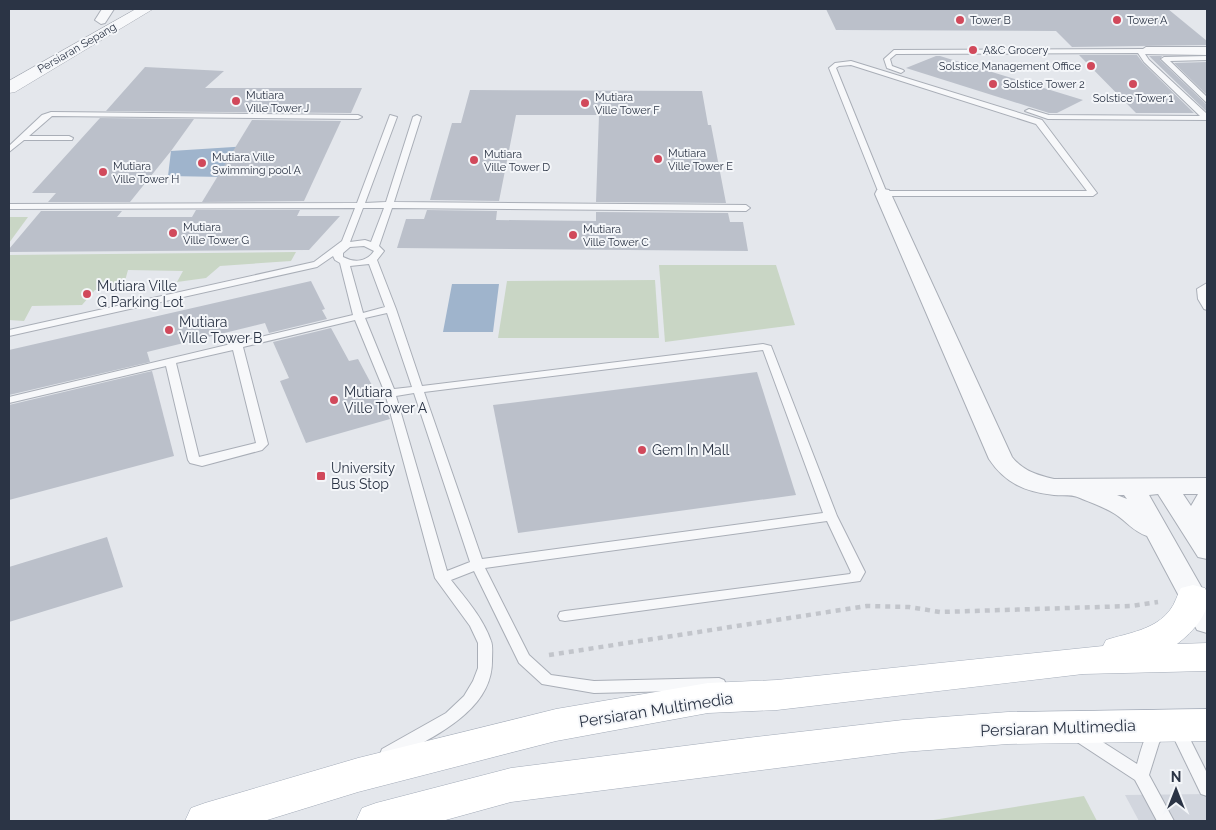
<svg xmlns="http://www.w3.org/2000/svg" width="1216" height="830" font-family="Raleway,sans-serif">
	<rect width="100%" height="100%" fill="#e4e7ec"/>
	<polygon fill="#d2d6de" points="1207,794 1207,821 1139,821 1125,795"/>
	<g fill="#c9d6c5">
		<polygon points="9,217 28,217 9,243"/>
		<polygon points="296,252 291,261 220,266 206,278 177,282 183,271 128,270 123,288 95,290 82,305 32,306 24,321 9,320 9,255"/>
		<polygon points="659,265 776,265 795,325 665,342"/>
		<polygon points="655,280 659,338 498,338 507,281"/>
		<polygon points="1084,796 1097,821 927,821"/>
	</g>
	<g fill="#9fb4cc">
		<polygon points="249,146 223,177 168,176 171,151"/>
		<polygon points="452,284 499,284 493,332 443,332"/>
	</g>
	<g fill="#bbc0ca">
		<polygon points="826,9 1168,9 1207,41 1207,45 1072,47 1056,31 836,30"/>
		<polygon points="1079,55 1137,55 1143,63 1194,113 1136,113"/>
		<polygon points="936,56 940,56 1083,100 1057,113 1049,113 906,68"/>
		<polygon points="1149,56 1162,56 1160,60 1207,105 1207,112"/>
		<polygon points="1207,62 1207,95 1174,63"/>
		<polygon points="145,67 224,71 205,88 362,88 351,113 106,111"/>
		<polygon points="470,90 702,91 708,125 711,125 726,203 596,202 599,115 516,115 499,201 430,200 452,123 461,123"/>
		<polygon points="100,118 194,119 171,151 130,202 48,202 56,193 32,193"/>
		<polygon points="252,120 341,121 304,201 202,202"/>
		<polygon points="196,210 300,210 297,216 340,216 309,250 9,252 9,249 41,211 122,211 117,217 192,217"/>
		<polygon points="427,210 497,211 496,220 596,221 596,212 728,213 730,222 743,222 748,251 397,248 406,219 424,219"/>
		<polygon points="311,281 325,309 322,310 327,319 269,333 265,323 147,352 150,362 9,395 9,350"/>
		<polygon points="331,328 349,361 358,359 390,419 306,443 280,381 289,378 273,342"/>
		<polygon points="152,371 174,456 9,500 9,405"/>
		<polygon points="757,372 796,495 518,533 493,405"/>
		<polygon points="107,537 123,587 9,622 9,567"/>
	</g>
	<g fill="none" stroke-linecap="round" stroke-linejoin="round">
		<g stroke="#a9aeb7" stroke-width="2">
			<g id="service">
				<polygon points="1146,49 1149,51 1145,54 1149,60 1207,114 1207,120 1048,119 1025,111 1029,109 1049,115 1200,116 1144,62 1138,53 896,54 890,59 892,66 903,70 904,71 901,73 887,68 884,59 894,50"/>
				<polygon points="1207,56 1207,60 1170,61 1207,97 1207,103 1161,59 1164,57"/>
				<path d="M851 61 1042 120 1097 193 1093 196H880L829 68 835 63ZM851 65 1036 124 1087 191H886L836 68 839 66Z"/>
				<polygon points="51,112 358,115 362,117 358,119 52,116 29,136 69,136 73,138 72,140 24,140 9,152 9,146 42,115"/>
				<path d="M390 115 397 117 365 203 386 202 413 117 417 115 421 117 394 202 746 205 750 208 746 211 392 208 379 246 384 251 377 260 396 309 422 386 763 344 771 346 837 516 865 572 860 581 565 621 560 620 558 616 560 612 565 611 850 574 851 572 827 521 485 568 529 655 551 675 594 681 719 678 724 680 726 684 724 688 719 690 594 693 542 684 519 663 474 571 451 580C466 599 483 618 491 641 493 646 492 654 492 660 493 712 431 737 394 759L388 761 382 759 380 754 382 749 446 713 464 696 473 681 478 668V643L470 626 435 578 385 393 355 320 243 347 268 444 262 450 202 466 190 463 188 460 166 366 9 403V397L353 315 340 263 335 260 333 256 317 267 9 336V330L314 262 342 241 355 208 9 209V204L357 203ZM363 208H384L371 242 365 240 350 242ZM364 246 374 251C367 262 354 263 343 257V253L350 247ZM369 264 385 307 363 313 350 266ZM387 313 412 387 394 389 365 318ZM233 350 256 443 199 457 176 363ZM763 350 823 513 482 559 424 392ZM414 393 470 562 447 571 396 396Z"/>
				<polygon points="1207,283 1207,310 1204,309 1198,299 1197,289"/>
				<polygon points="1177,722 1182,723 1207,773 1207,796 1201,794 1169,728 1172,723"/>
				<path d="M1159 724 1164 725 1167 730 1159 743 1149 775 1174 821H1157L1135 780 1077 742 1074 737 1077 732 1082 730 1087 732 1137 764C1141 751 1145 728 1159 724Z"/>
			</g>
		</g>
		<g stroke="#a9aeb7" stroke-width="2">
			<g id="minor">
				<polygon points="102,9 114,9 105,23 101,24 95,20"/>
				<polygon points="1146,47 1207,47 1207,55 1141,54 1140,51"/>
				<path d="M883 189 889 190 891 194 1012 457C1023 471 1037 475 1054 479L1207 478V559L1198 557 1158 494 1149 495 1207 597V633L1197 630 1147 536C1134 532 1126 521 1115 514 1104 507 1092 503 1080 498 1072 494 1063 496 1054 495 1025 492 1005 483 989 459L875 194 877 190ZM1183 494H1198L1191 506ZM1117 495H1124L1127 499Z"/>
			</g>
		</g>
		<g stroke="#a9aeb7" stroke-width="1">
			<polygon id="tertiary" points="136,9 153,9 15,92 9,93 9,81"/>
		</g>
		<g stroke="#a3abb8" stroke-width="1">
			<g id="primary">
				<path d="M1193 585 1205 588C1216 608 1192 633 1177 644L1207 643V671L1083 674 777 710 708 713 556 741 358 792 264 821H185L191 808 205 803 358 758 556 709 708 683 777 680 1103 646 1106 640C1128 633 1155 630 1170 610 1175 604 1177 595 1181 588Z"/>
				<polygon points="1207,709 1207,741 1008,744 903,752 511,802 442,821 356,821 362,808 376,803 511,768 747,738 903,720 1008,712"/>
			</g>
		</g>
		<polyline stroke="#c2c5cb" stroke-width="4.5" stroke-dasharray="5 5" stroke-linecap="butt" points="549,655 867,606 909,607 940,612 1131,606 1158,602"/>
		<use href="#service" fill="#f7f8fa" fill-rule="evenodd"/>
		<use href="#minor" fill="#f7f8fa" fill-rule="evenodd"/>
		<use href="#tertiary" fill="#f7f8fa" fill-rule="evenodd"/>
		<use href="#primary" fill="#fff" fill-rule="evenodd"/>
	</g>
	<g fill="#d1495b" stroke="#f4f6f9" stroke-width="2">
		<circle cx="960" cy="20" r="5"/>
		<circle cx="1117" cy="20" r="5"/>
		<circle cx="973" cy="50" r="5"/>
		<circle cx="1091" cy="66" r="5"/>
		<circle cx="993" cy="84" r="5"/>
		<circle cx="1133" cy="84" r="5"/>
		<circle cx="236" cy="101" r="5"/>
		<circle cx="585" cy="103" r="5"/>
		<circle cx="658" cy="159" r="5"/>
		<circle cx="474" cy="160" r="5"/>
		<circle cx="202" cy="163" r="5"/>
		<circle cx="103" cy="172" r="5"/>
		<circle cx="173" cy="233" r="5"/>
		<circle cx="573" cy="235" r="5"/>
		<circle cx="87" cy="294" r="5"/>
		<circle cx="169" cy="330" r="5"/>
		<circle cx="334" cy="400" r="5"/>
		<circle cx="642" cy="450" r="5"/>
		<rect x="316" y="471" width="10" height="10" rx="2.5"/>
	</g>
	<g text-anchor="middle" dominant-baseline="central" stroke-width="4" stroke-linejoin="round" paint-order="stroke">
		<g font-size="11" fill="#2b3445" stroke="#f4f6f9" text-anchor="start">
			<text x="970" y="20">Tower B</text>
			<text x="1127" y="20">Tower A</text>
			<text x="983" y="50">A&amp;C Grocery</text>
			<text x="1081" y="66" text-anchor="end">Solstice Management Office</text>
			<text x="1003" y="84">Solstice Tower 2</text>
			<text x="246" y="95">Mutiara<tspan x="246" dy="13">Ville Tower J</tspan></text>
			<text x="595" y="97">Mutiara<tspan x="595" dy="13">Ville Tower F</tspan></text>
			<text x="1133" y="98" text-anchor="middle">Solstice Tower 1</text>
			<text x="668" y="153">Mutiara<tspan x="668" dy="13">Ville Tower E</tspan></text>
			<text x="484" y="154">Mutiara<tspan x="484" dy="13">Ville Tower D</tspan></text>
			<text x="212" y="157">Mutiara Ville<tspan x="212" dy="13">Swimming pool A</tspan></text>
			<text x="113" y="166">Mutiara<tspan x="113" dy="13">Ville Tower H</tspan></text>
			<text x="183" y="227">Mutiara<tspan x="183" dy="13">Ville Tower G</tspan></text>
			<text x="583" y="229">Mutiara<tspan x="583" dy="13">Ville Tower C</tspan></text>
		</g>
		<g font-size="11" fill="#2b3445" stroke="#f4f6f9">
			<text transform="translate(77 48) rotate(-30)">Persiaran Sepang</text>
		</g>
		<g font-size="14" fill="#2b3445" stroke="#f4f6f9" text-anchor="start">
			<text x="97" y="286">Mutiara Ville<tspan x="97" dy="16">G Parking Lot</tspan></text>
			<text x="179" y="322">Mutiara<tspan x="179" dy="16">Ville Tower B</tspan></text>
			<text x="344" y="392">Mutiara<tspan x="344" dy="16">Ville Tower A</tspan></text>
			<text x="652" y="450">Gem In Mall</text>
			<text x="331" y="468">University<tspan x="331" dy="16">Bus Stop</tspan></text>
		</g>
		<g font-size="16" fill="#2b3445" stroke="#f4f6f9">
			<text transform="translate(656 710) rotate(-9)">Persiaran Multimedia</text>
			<text transform="translate(1058 728) rotate(-2)">Persiaran Multimedia</text>
		</g>
	</g>
	<rect width="1216" height="830" fill="none" stroke="#2b3445" stroke-width="20"/>
	<g transform="translate(1176 790)" stroke="#f4f6f9" stroke-width="4" paint-order="stroke">
	<path d="M0-4L9 19L0 12L-9 19Z" fill="#2b3445"/>
	<text y="-8" font-size="14" font-weight="bold" text-anchor="middle" fill="#2b3445">N</text>
	</g>
</svg>
